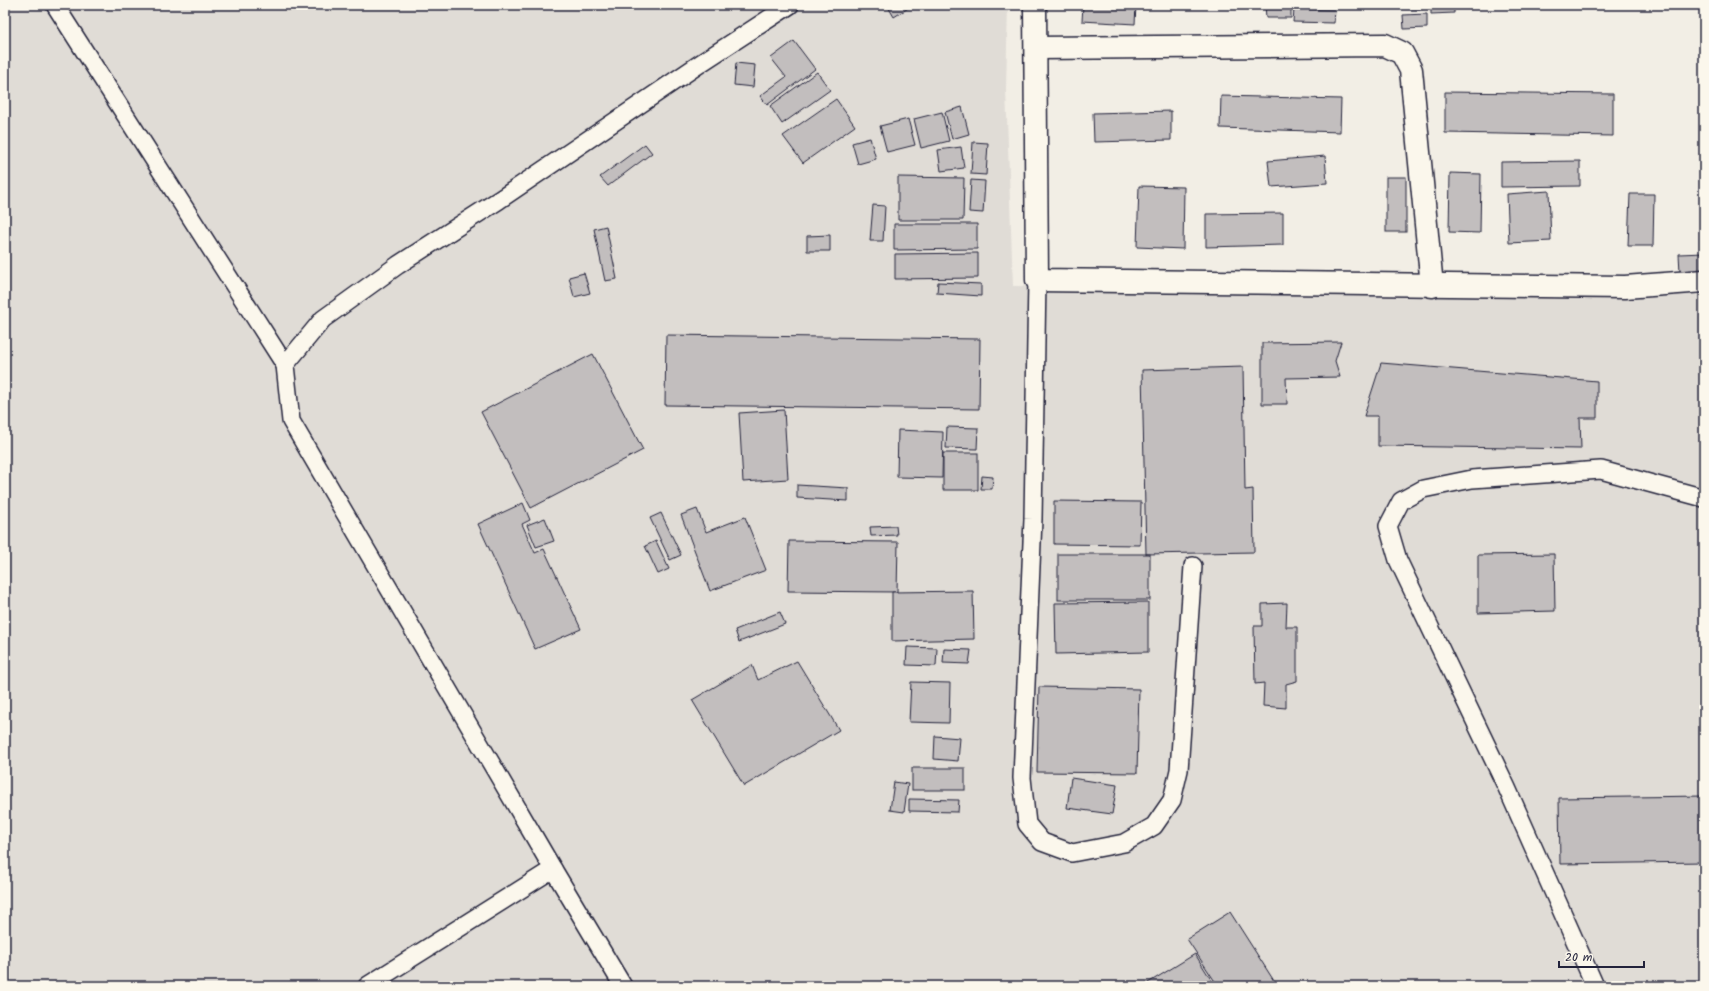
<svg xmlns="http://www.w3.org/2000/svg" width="1709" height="991" font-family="Kalam,sans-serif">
	<rect width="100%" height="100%" fill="#f2eee5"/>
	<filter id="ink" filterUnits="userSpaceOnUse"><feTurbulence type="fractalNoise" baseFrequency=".025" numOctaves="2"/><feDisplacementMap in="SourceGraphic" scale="8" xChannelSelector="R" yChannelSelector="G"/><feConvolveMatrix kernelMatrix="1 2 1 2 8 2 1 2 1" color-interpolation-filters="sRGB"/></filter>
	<g filter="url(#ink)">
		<polygon fill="#e0dcd6" points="5,5 1008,5 1006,89 1013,286 1704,295 1704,986 5,986"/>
		<g fill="#c2bebe" stroke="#22223b">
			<polygon points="887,5 913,5 894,17"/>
			<polygon points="1083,5 1136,5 1135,24 1082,21"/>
			<polygon points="1265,5 1291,5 1291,18 1266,18"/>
			<polygon points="1396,5 1423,5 1423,9 1396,8"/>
			<polygon points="1431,5 1454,5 1454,13 1431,14"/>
			<polygon points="1294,9 1335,10 1334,23 1293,22"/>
			<polygon points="1427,14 1427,28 1404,29 1403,15"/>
			<polygon points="794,41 815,69 767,105 760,96 786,77 771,58"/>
			<polygon points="736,63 755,65 753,87 734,85"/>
			<polygon points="817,72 830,90 782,124 770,106"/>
			<polygon points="1445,92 1613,94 1613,136 1445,133"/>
			<polygon points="1221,96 1341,99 1340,132 1220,128"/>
			<polygon points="836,99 855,126 803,163 783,136"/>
			<polygon points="962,107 969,134 952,139 945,112"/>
			<polygon points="1171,111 1171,140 1094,142 1093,113"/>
			<polygon points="942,112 949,141 921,148 914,119"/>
			<polygon points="908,119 915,145 887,152 880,126"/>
			<polygon points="870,138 876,159 858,164 852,143"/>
			<polygon points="973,142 988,143 986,175 971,174"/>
			<polygon points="645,144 652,153 608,186 600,177"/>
			<polygon points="961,147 964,168 941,171 938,150"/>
			<polygon points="1325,156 1327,183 1271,187 1268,161"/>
			<polygon points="1580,161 1580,186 1501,187 1501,162"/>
			<polygon points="1450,173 1481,174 1480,233 1449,232"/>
			<polygon points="898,177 964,178 963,220 898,220"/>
			<rect x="1386" y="177" width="20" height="55"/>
			<polygon points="971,180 985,181 983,213 969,212"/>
			<polygon points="1139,186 1184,187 1183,249 1137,247"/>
			<polygon points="1549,191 1551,241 1509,243 1507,194"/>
			<polygon points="1630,194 1654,194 1653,246 1628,246"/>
			<polygon points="873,205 885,206 883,241 870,241"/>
			<polygon points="1283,213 1283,245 1206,247 1206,214"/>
			<polygon points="894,224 977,224 977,249 894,250"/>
			<polygon points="606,226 617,279 605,281 594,229"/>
			<polygon points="830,235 830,251 807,251 807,236"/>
			<polygon points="978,253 978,278 895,279 895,254"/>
			<polygon points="1704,253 1704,271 1680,272 1679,254"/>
			<polygon points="584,273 590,293 574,297 569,277"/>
			<polygon points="938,282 981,284 981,296 937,293"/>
			<polygon points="666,335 980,339 979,409 665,405"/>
			<polygon points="1341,342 1335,361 1340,377 1286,378 1287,404 1262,404 1262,343"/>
			<polygon points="593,354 643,450 531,508 481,412"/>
			<polygon points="1381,363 1597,381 1597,418 1580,418 1581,449 1378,446 1378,416 1364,416"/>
			<polygon points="1243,367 1245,490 1253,489 1254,552 1146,554 1142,370"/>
			<polygon points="784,410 788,479 743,482 739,413"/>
			<polygon points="947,427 978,428 977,449 946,448"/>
			<polygon points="898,430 943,432 942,478 897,477"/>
			<rect x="943" y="453" width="35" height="37"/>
			<polygon points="982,476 993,477 992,489 981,489"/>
			<polygon points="797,485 848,488 848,501 797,498"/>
			<polygon points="1054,501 1141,502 1140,545 1054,544"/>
			<polygon points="523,503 530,520 522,524 535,553 544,549 581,629 535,649 478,524"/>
			<polygon points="697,509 706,532 745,517 766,570 710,591 681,515"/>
			<polygon points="661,513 681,555 670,560 650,518"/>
			<polygon points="545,518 554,541 536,547 527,525"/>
			<polygon points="896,526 897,535 871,536 870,527"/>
			<polygon points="656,541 669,569 658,574 645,546"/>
			<polygon points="789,541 898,542 897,592 788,591"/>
			<rect x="1058" y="554" width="92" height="46"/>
			<polygon points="1554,554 1555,611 1478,613 1478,555"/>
			<polygon points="973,591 974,639 892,641 892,592"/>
			<polygon points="1148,602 1148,652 1056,654 1055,603"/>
			<polygon points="1287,603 1286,627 1297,627 1297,681 1286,684 1286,708 1263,706 1264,683 1255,684 1254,626 1262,626 1262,604"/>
			<polygon points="780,612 785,624 739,642 735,630"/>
			<polygon points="907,647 937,648 936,666 906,665"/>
			<polygon points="944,649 971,650 969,664 943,663"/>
			<polygon points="797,661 839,730 744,786 692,700 752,665 758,680"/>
			<polygon points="911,682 950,683 949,723 909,722"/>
			<polygon points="1039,687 1139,689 1137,773 1037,772"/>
			<polygon points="935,736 960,738 958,761 934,759"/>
			<rect x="912" y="768" width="53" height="22"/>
			<polygon points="1071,778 1117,785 1112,814 1067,808"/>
			<polygon points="894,782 908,784 904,812 890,810"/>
			<polygon points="1704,796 1704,862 1560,864 1559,798"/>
			<polygon points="909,799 959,800 958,812 909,811"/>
			<polygon points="1230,912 1276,984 1274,986 1218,986 1187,939"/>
			<polygon points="1195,954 1215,986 1143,986"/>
		</g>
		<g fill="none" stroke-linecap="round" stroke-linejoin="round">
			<g stroke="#22223b" stroke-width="20">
				<g id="lane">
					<polyline points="55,5 285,365"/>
					<polyline points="1037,280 1033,519 1022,778 1027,824 1042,842 1072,853 1124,843 1154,826 1172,800 1179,770 1193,566"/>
					<polyline points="367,986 553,869"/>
					<polyline points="623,986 553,869 291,421 285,365 323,319 398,265 499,200 701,63 790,5"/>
					<polyline points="1595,986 1507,788 1398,560 1388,526 1401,501 1423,489 1472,479 1601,470 1704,498"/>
				</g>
			</g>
			<g stroke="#22223b" stroke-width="25">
				<g id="street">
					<polyline points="1035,5 1037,280 1625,287 1704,281"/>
					<polyline points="1036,48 1385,45 1402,53 1411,70 1432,286"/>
				</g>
			</g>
			<use href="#lane" stroke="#fbf7ec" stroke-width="17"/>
			<use href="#street" stroke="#fbf7ec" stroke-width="22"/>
		</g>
	</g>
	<rect width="1709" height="991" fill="none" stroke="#fbf7ec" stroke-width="20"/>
	<rect x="10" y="10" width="1689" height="971" fill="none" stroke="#22223b" stroke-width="1.5" filter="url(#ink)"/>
	<path d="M1559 961v6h85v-6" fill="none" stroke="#22223b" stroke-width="2"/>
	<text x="1565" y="961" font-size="12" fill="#22223b" stroke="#fbf7ec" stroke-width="3" paint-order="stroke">20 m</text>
</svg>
